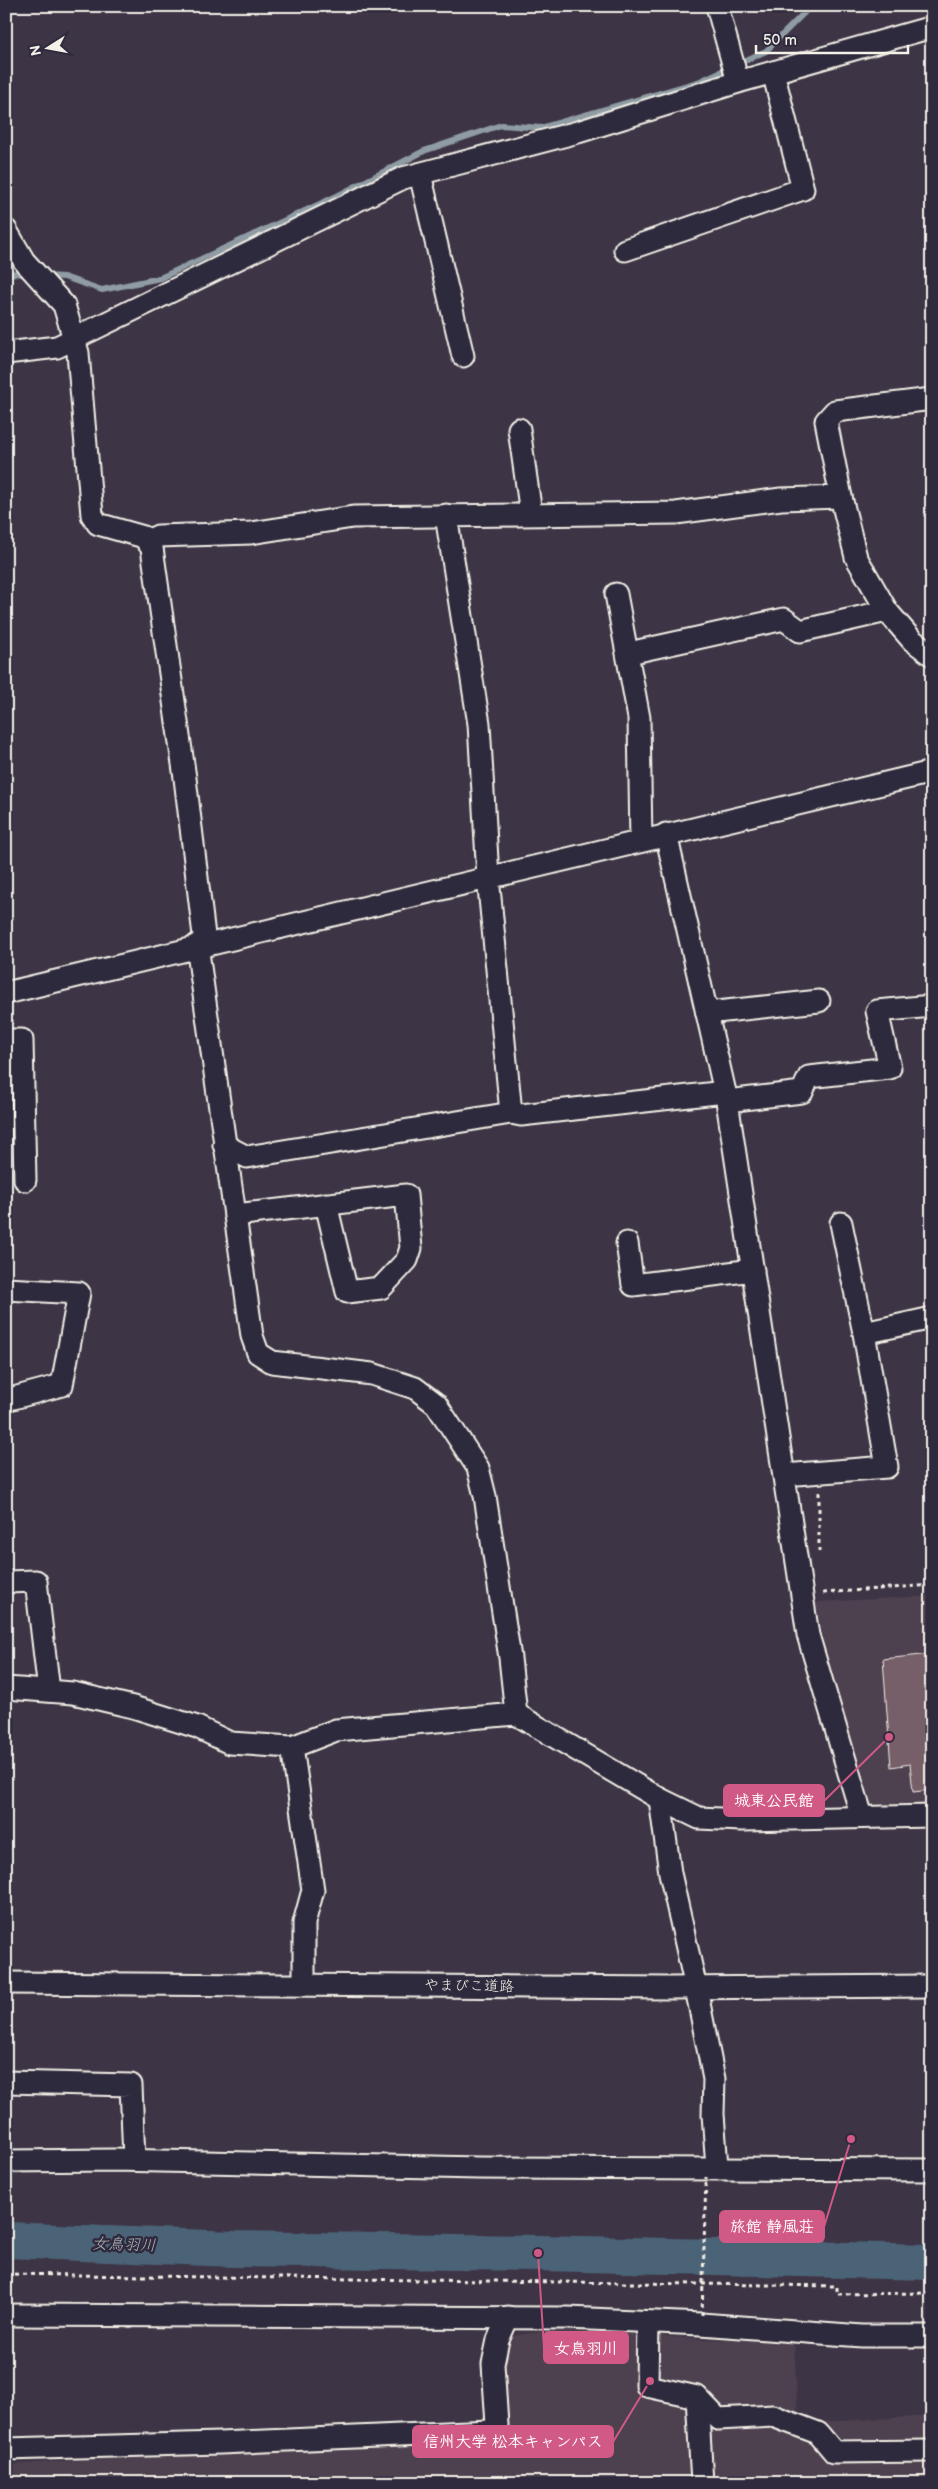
<svg xmlns="http://www.w3.org/2000/svg" width="938" height="2489" font-family="'Balsamiq Sans','Klee One',sans-serif">
	<rect width="100%" height="100%" fill="#3d3445"/>
	<filter id="ink" filterUnits="userSpaceOnUse"><feTurbulence type="fractalNoise" baseFrequency=".02" numOctaves="2"/><feDisplacementMap in="SourceGraphic" scale="10" xChannelSelector="R" yChannelSelector="G"/><feConvolveMatrix kernelMatrix="1 2 1 2 8 2 1 2 1" color-interpolation-filters="sRGB"/></filter>
	<g filter="url(#ink)">
		<g fill="#4e414f">
			<polygon points="932,1596 932,1805 867,1805 828,1669 816,1602"/>
			<polygon points="563,2329 705,2339 794,2341 798,2423 932,2416 932,2483 6,2483 6,2465 222,2451 504,2437 503,2345 516,2335"/>
		</g>
		<g fill="none" stroke-linecap="round" stroke-linejoin="round">
			<g stroke="#8f9ca4" stroke-width="6">
				<polyline points="6,273 30,274"/>
				<polyline points="45,276 64,277 102,290 160,278 337,196 424,151 501,125 541,128 698,82 766,51 811,6"/>
			</g>
			<polyline stroke="#4c6377" stroke-width="36" points="6,2240 234,2249 538,2253 932,2262"/>
		</g>
		<polygon fill="#765e67" stroke="#f4f1e8" points="932,1654 932,1738 925,1738 931,1790 913,1792 910,1764 891,1767 883,1659"/>
		<g fill="none" stroke-linecap="round" stroke-linejoin="round">
			<g stroke="#f4f1e8" stroke-width="25">
				<g id="minor">
					<polyline points="717,6 738,82"/>
					<polyline points="420,174 463,356"/>
					<polyline points="6,230 24,261 64,305 78,353 92,515 98,524 144,537 152,548 185,778 205,944"/>
					<polyline points="625,250 803,189 773,72"/>
					<polyline points="6,353 57,347 403,178 578,132 738,82 932,27"/>
					<polyline points="932,399 835,411 826,421 841,497 856,557 887,611 912,640 932,655"/>
					<polyline points="519,429 531,514"/>
					<polyline points="148,541 158,536 251,533 353,517 676,513 781,499 841,497"/>
					<polyline points="616,594 639,718 641,841"/>
					<polyline points="629,653 784,619 800,631 887,611"/>
					<polyline points="666,834 727,1101 808,1635 862,1817"/>
					<polyline points="197,945 252,1336 258,1353 272,1362 372,1374 415,1388 436,1404 478,1468 485,1496 510,1658 516,1714"/>
					<polyline points="6,993 932,772"/>
					<polyline points="707,1013 819,1001"/>
					<polyline points="6,1040 22,1040 25,1180"/>
					<polyline points="727,1101 802,1092 809,1077 890,1068 877,1011 932,1006"/>
					<polyline points="511,1113 521,1115 725,1092"/>
					<polyline points="224,1145 247,1157 511,1113 488,877 479,724 446,515"/>
					<polyline points="235,1215 406,1195 411,1248 407,1260 381,1288 347,1292 326,1204"/>
					<polyline points="841,1223 864,1333 932,1318"/>
					<polyline points="627,1243 633,1285 753,1270"/>
					<polyline points="6,1289 79,1293 62,1385 6,1400"/>
					<polyline points="784,1475 887,1467 864,1333"/>
					<polyline points="6,1582 36,1581 49,1691"/>
					<polyline points="6,1688 73,1693 133,1707 197,1727 230,1743 292,1747 336,1730 516,1714 660,1799 699,1818 742,1820 932,1816"/>
					<polyline points="292,1747 313,1890 304,1923 304,1984"/>
					<polyline points="660,1799 670,1873 696,1988 714,2079 713,2114 717,2167"/>
					<polyline points="6,1983 669,1988 932,1986"/>
					<polyline points="6,2082 131,2085 134,2160"/>
					<polyline points="6,2161 114,2160 479,2168 932,2170"/>
					<polyline points="6,2315 568,2318 701,2324 862,2336 932,2336"/>
					<polyline points="648,2322 647,2386 697,2397 718,2419 773,2416 818,2433 834,2452 932,2451"/>
					<polyline points="697,2397 702,2483"/>
					<polyline points="6,2449 220,2443 490,2431 497,2425 493,2364 498,2340 508,2317"/>
				</g>
			</g>
			<g stroke="#f4f1e8" stroke-width="3" stroke-dasharray="4 4" stroke-linecap="butt">
				<polyline points="819,1492 819,1555"/>
				<polyline points="823,1593 932,1585"/>
				<polyline points="6,2274 837,2286 837,2294 932,2293"/>
			</g>
			<use href="#minor" stroke="#2f2a3d" stroke-width="21"/>
			<polyline stroke="#f4f1e8" stroke-width="3" stroke-dasharray="4 4" stroke-linecap="butt" points="702,2315 706,2177"/>
		</g>
	</g>
	<g text-anchor="middle" dominant-baseline="central" stroke-width="5" stroke-linejoin="round" paint-order="stroke">
		<g font-size="15" fill="#f4f1e8" stroke="#2f2a3d">
			<text transform="translate(469 1986) rotate(1)">やまびこ道路</text>
		</g>
		<g font-size="16" font-style="italic" fill="#b1b8bb" stroke="#2f2a3d">
			<text transform="translate(124 2245) rotate(2)">女鳥羽川</text>
		</g>
	</g>
	<path fill="none" stroke="#d15985" stroke-width="2" d="M889 1737L824 1801M851 2139L824 2227M538 2253L544 2348M650 2381L613 2442"/>
	<g fill="#d15985" stroke="#2f2a3d" stroke-width="2">
		<circle cx="889" cy="1737" r="5"/>
		<circle cx="851" cy="2139" r="5"/>
		<circle cx="538" cy="2253" r="5"/>
		<circle cx="650" cy="2381" r="5"/>
	</g>
	<g fill="#d15985" stroke="#d15985" stroke-width="2">
		<rect x="724" y="1785" width="100" height="31" rx="5"/>
		<rect x="720" y="2211" width="104" height="31" rx="5"/>
		<rect x="544" y="2332" width="84" height="31" rx="5"/>
		<rect x="413" y="2426" width="200" height="31" rx="5"/>
	</g>
	<g font-size="16" text-anchor="middle" font-weight="bold" fill="#fff">
		<text x="774" y="1806">城東公民館</text>
		<text x="772" y="2232">旅館 静風荘</text>
		<text x="586" y="2354">女鳥羽川</text>
		<text x="513" y="2447">信州大学 松本キャンパス</text>
	</g>
	<rect width="938" height="2489" fill="none" stroke="#2f2a3d" stroke-width="25"/>
	<rect x="12" y="12" width="913" height="2464" fill="none" stroke="#f4f1e8" stroke-width="2" filter="url(#ink)"/>
	<g transform="translate(48 48) rotate(259)" stroke="#2f2a3d" stroke-width="4" paint-order="stroke">
	<path d="M0-4L9 19L0 12L-9 19Z" fill="#f4f1e8"/>
	<text y="-8" font-size="14" font-weight="bold" text-anchor="middle" fill="#f4f1e8">N</text>
	</g>
	<path d="M756 45v8h152v-8" fill="none" stroke="#f4f1e8" stroke-width="2.5"/>
	<text x="763" y="45" font-size="15" fill="#f4f1e8" stroke="#2f2a3d" stroke-width="4" paint-order="stroke">50 m</text>
</svg>
